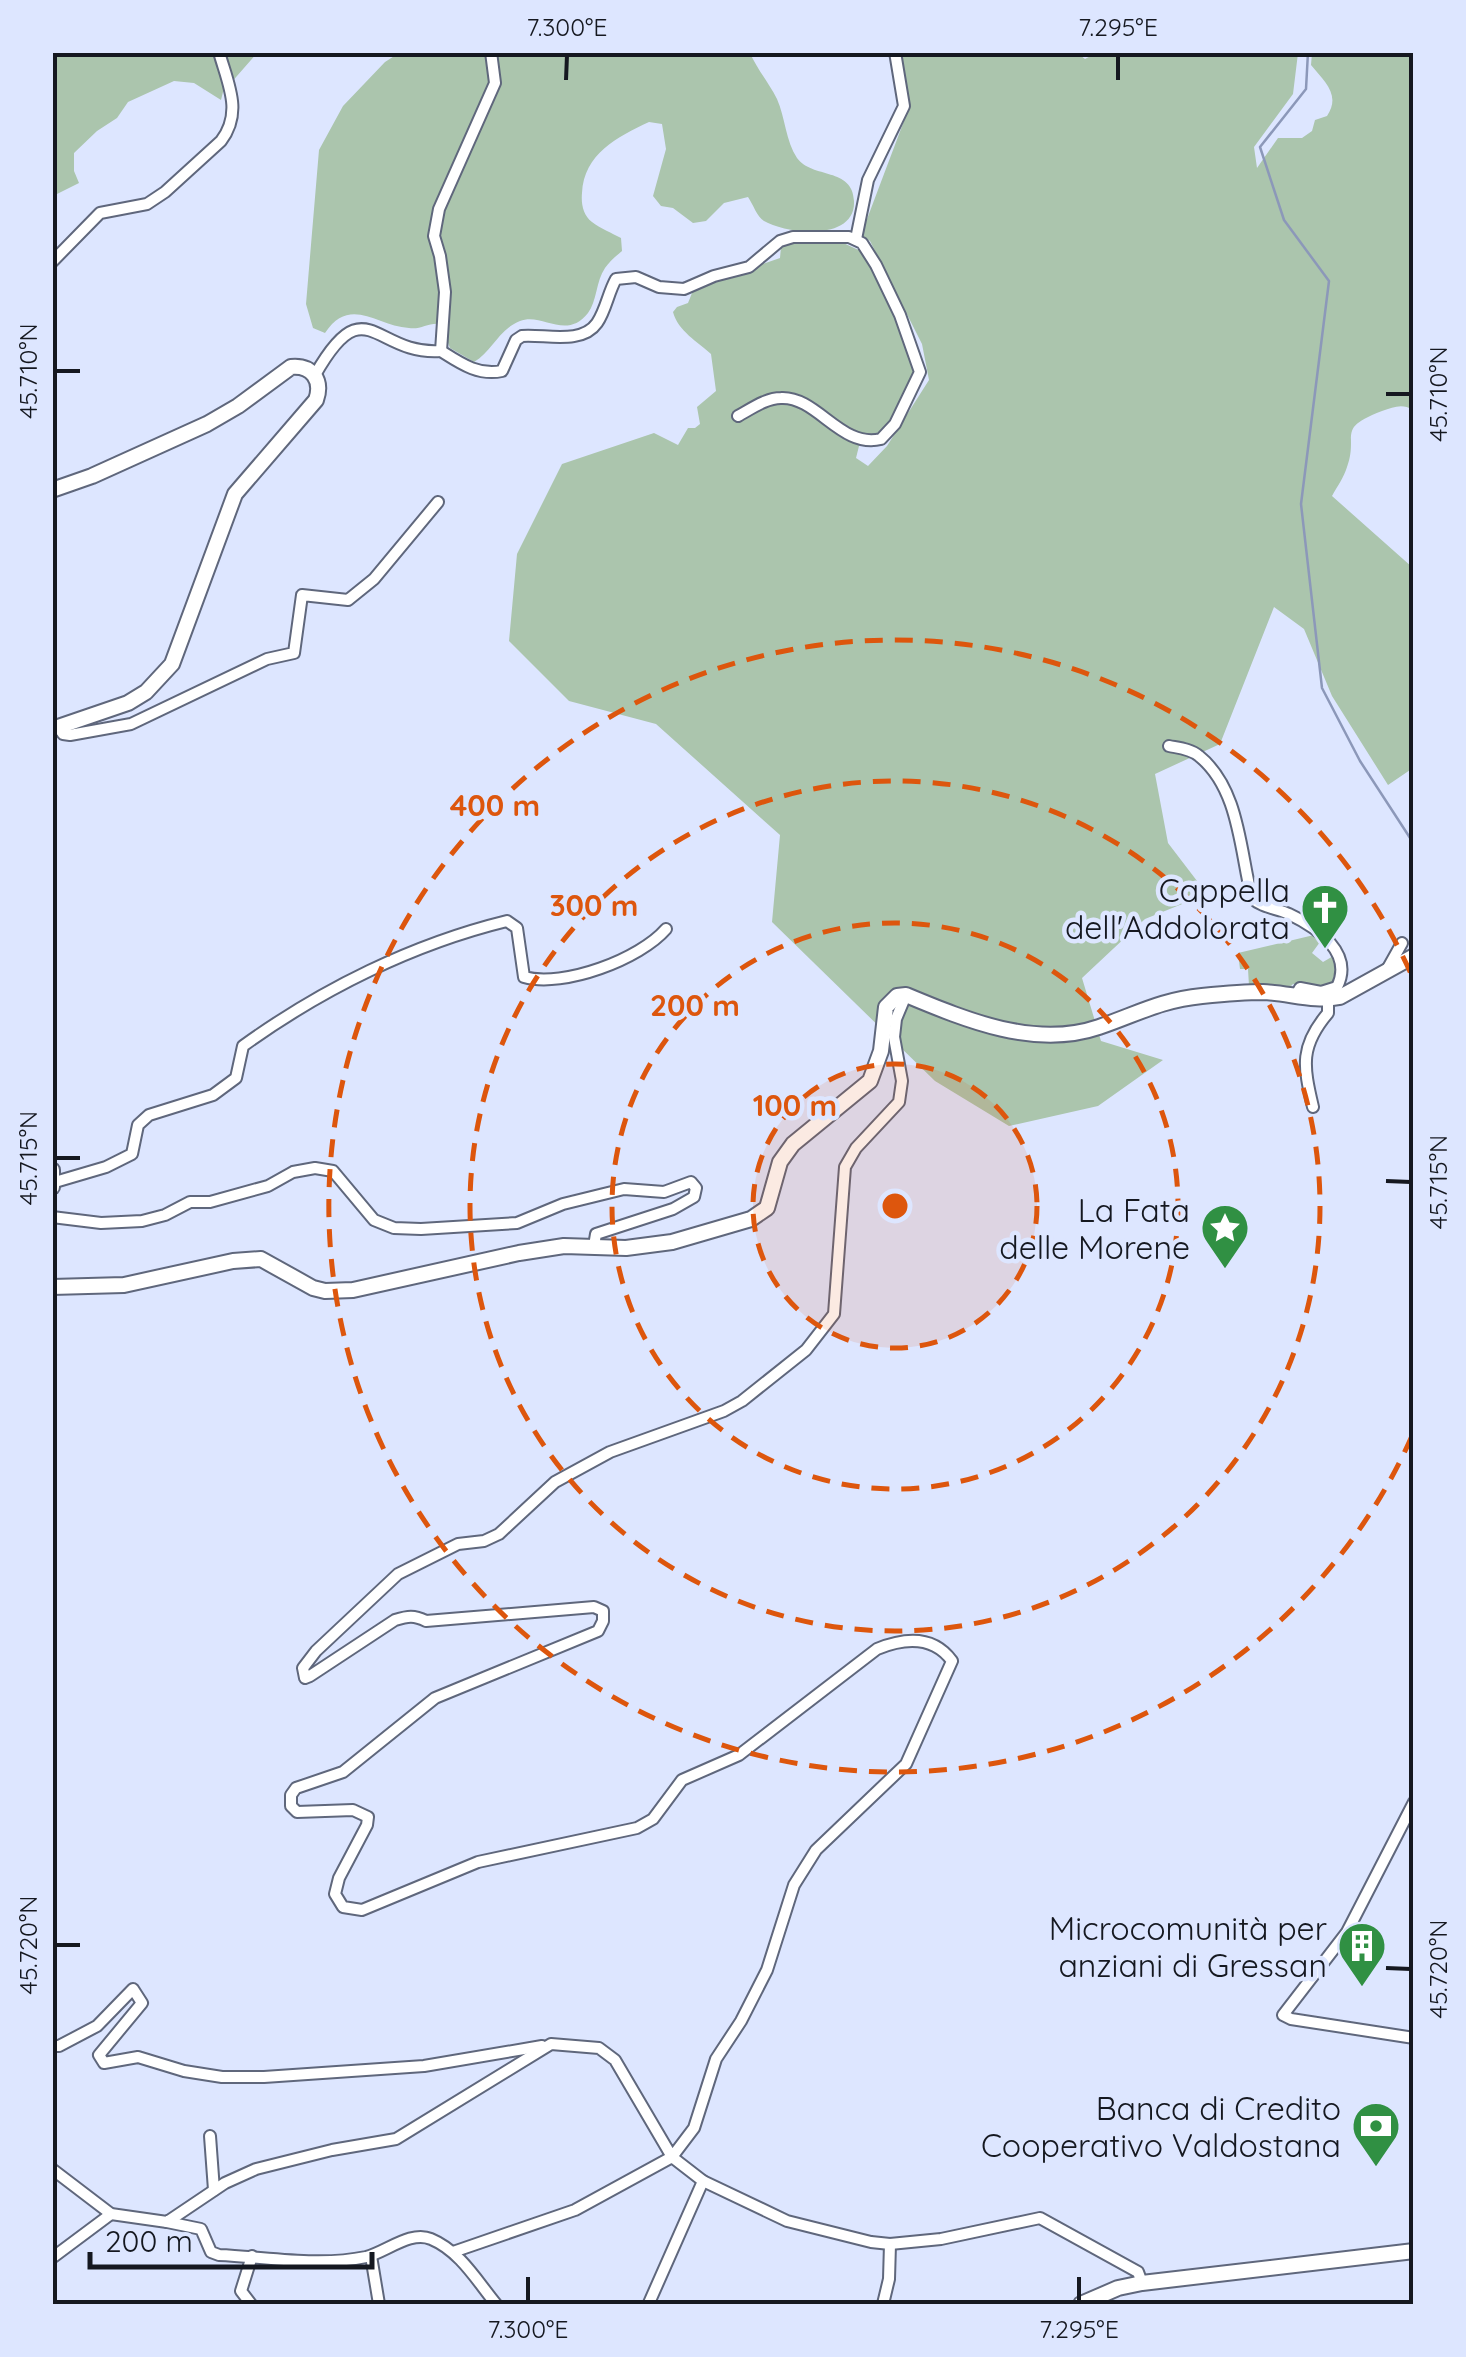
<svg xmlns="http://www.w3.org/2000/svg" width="1466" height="2357" font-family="Quicksand,sans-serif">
	<rect width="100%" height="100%" fill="#dde6ff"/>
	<g fill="#abc5ad">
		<path d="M1076 52 1085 59 1098 52 1298 53 1293 94 1254 147 1257 168 1278 138H1302L1312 131 1315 120 1327 116C1341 95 1325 82 1311 65L1312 53H1413V410C1402 403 1394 407 1382 411 1335 429 1359 434 1347 467 1344 477 1337 487 1332 496L1412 567 1413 768 1388 785 1332 696 1304 629 1274 607 1220 744 1155 774 1168 843 1207 894 1145 919 1082 978 1101 1041 1163 1060 1098 1106 1009 1126 935 1081 772 922 780 835 656 724 569 701 509 641 517 554 562 464 654 433 678 445 688 428H695L700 424 697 407 716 391 711 354C698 342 678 331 673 312L677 307 688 303 694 288 780 258 781 247 792 241H839L865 253 893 306 916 372 890 424 859 446 856 458 868 466 887 446 929 380 922 344 870 241 861 235 910 105 901 53Z"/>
		<polygon points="58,53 257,53 223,92 221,100 194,83 174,81 128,102 117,118 97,131 74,153 74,171 79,183 57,194 53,191 52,60"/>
		<path d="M399 53H750C757 69 769 83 777 99 785 117 786 142 797 158 812 179 853 167 854 201 856 242 786 234 764 221 757 217 753 204 748 197L724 203 706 221 693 223 673 208 661 206 653 196 666 149 662 124 649 122C617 137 584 154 582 193 581 204 583 215 592 222 601 229 612 233 621 238L622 251C616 256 609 262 605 268 596 281 597 301 588 313 566 341 542 312 520 321 498 330 492 352 474 362L450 348 441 324C428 322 421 330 409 328 377 326 350 295 325 333L313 328 306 304 319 150 343 106 385 62Z"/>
		<polygon points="1314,935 1320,942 1312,953 1323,962 1335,955 1339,965 1334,983 1317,989 1293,984 1288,989 1249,986 1248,969 1240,969 1238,953"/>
	</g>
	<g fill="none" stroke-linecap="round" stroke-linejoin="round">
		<polyline stroke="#8c98b9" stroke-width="2.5" points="1308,52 1306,89 1260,147 1284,220 1329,281 1301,504 1322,688 1360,761 1414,844"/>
		<g stroke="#5f677c" stroke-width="14">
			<g id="street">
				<polyline points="856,239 868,180 904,106 895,52"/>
				<path d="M52 262 100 213 147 204 165 192 221 141C243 112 228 84 219 52"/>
				<path d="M441 351C460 363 478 376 502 371L516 340 522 336C545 334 582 345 597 323 606 310 608 293 616 279L636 277 659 287 684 289 714 276 749 267 780 241 793 237H849L862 243 876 265 900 315 920 372 895 424 881 439C841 449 817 396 781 398 766 398 751 409 738 416"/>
				<path d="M315 375C366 285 374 356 441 351L445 292 440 256 434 236 439 209 495 83 491 52"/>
				<polyline points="58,726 63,734 70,735 131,724 267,659 294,653 302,595 348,600 374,579 438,502"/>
				<path d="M1169 746C1179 748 1191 749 1199 756 1240 789 1240 853 1252 898 1262 908 1277 908 1289 914 1318 928 1354 953 1337 987L1321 992 1300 988 1296 995"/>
				<polyline points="1388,968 1402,943"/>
				<path d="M1313 1107C1303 1065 1300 1046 1328 1013V1000"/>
				<path d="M55 1182 106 1167 132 1154 138 1125 149 1115 213 1095 236 1078 243 1046C322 989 413 944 507 921L517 928 524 977C564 988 640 959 666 929"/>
				<polyline points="52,1217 101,1223 142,1221 165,1215 190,1202 210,1202 268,1186 293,1172 315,1168 333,1171 374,1220 394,1228 421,1229 517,1223 563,1204 624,1189 664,1192 691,1182 696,1188 694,1197 673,1209 596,1234 594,1246"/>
				<polyline points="1414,1802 1347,1932 1283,2015 1291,2019 1414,2038"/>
				<polyline points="52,2046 59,2046 97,2026 133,1989 142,2003 99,2055 104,2063 138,2057 184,2071 222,2077 264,2077 424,2066 542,2046"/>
				<polyline points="210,2136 214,2190"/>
				<path d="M52 2169 111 2214 167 2222 225 2183 256 2169 332 2150 396 2139 551 2044 599 2048 615 2060 672 2157 694 2128 716 2059 741 2021 767 1970 794 1885 816 1850 906 1764 952 1661C933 1635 904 1638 877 1649L739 1755 682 1780 653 1819 637 1828 478 1862 362 1910 343 1907 335 1894 339 1878 367 1825 368 1817 353 1810 297 1812 291 1806V1795L296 1788 343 1772 435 1698 598 1631 603 1621V1611L594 1607 426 1621C414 1615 408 1616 395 1620L310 1676 305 1678 303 1668 316 1651 398 1574 458 1544 484 1541 499 1534 555 1482 610 1452 724 1411 742 1401 806 1350 834 1314 845 1167 856 1148 899 1102 902 1081 894 1037 896 1019 906 995"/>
				<path d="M167 2222 201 2229 211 2252 219 2255C267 2257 318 2267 366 2257 386 2252 411 2230 431 2239 460 2251 477 2281 496 2304"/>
				<polyline points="453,2252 575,2210 672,2157 703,2181 787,2221 871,2242 890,2244 941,2239 1040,2218 1138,2272 1142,2283"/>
				<polyline points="371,2256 379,2304"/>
				<polyline points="52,2258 111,2214"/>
				<polyline points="649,2303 703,2181"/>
				<polyline points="251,2304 241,2291 252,2256"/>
				<polyline points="883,2304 889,2279 890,2244"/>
			</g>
		</g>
		<g stroke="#5f677c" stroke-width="18">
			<g id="secondary">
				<path d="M52 490 92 476 207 424 238 406 291 367C312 365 323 380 316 400L235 494 172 664 146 692 128 703 52 729"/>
				<polyline points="52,1170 52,1187"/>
				<path d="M52 1287 124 1285 233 1261 261 1259 313 1288 325 1291 353 1290 519 1253 564 1246 626 1248 672 1242 751 1219 767 1208 780 1162 793 1144 870 1081 881 1051 886 1007 897 996 906 995C966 1020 1035 1049 1099 1027 1137 1014 1161 1000 1202 996 1222 994 1243 992 1263 992 1289 993 1315 1002 1340 997L1414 956"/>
				<polyline points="1081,2304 1118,2288 1142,2283 1414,2251"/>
			</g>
		</g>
		<use href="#street" stroke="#fff" stroke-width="10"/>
		<use href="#secondary" stroke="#fff" stroke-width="14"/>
	</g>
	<path fill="none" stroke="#151820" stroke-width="4" d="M566 80 567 55M1118 80V55M55 371H80M1386 394H1411M55 1158H80M1386 1181 1411 1182M55 1945H80M1386 1968 1411 1969M528 2302V2277M1079 2302V2277"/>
	<circle cx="895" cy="1206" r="142" fill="#dd560d" fill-opacity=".12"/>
	<g fill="none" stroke="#dd560d" stroke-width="5" stroke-dasharray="18 12">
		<circle cx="895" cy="1206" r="142"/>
		<circle cx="895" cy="1206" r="283"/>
		<circle cx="895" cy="1206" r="425"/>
		<path d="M1412 1436A566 566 0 1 1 1412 976"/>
	</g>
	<defs>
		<g id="church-pin" transform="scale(2.5)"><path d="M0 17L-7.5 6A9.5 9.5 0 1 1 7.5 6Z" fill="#309043" stroke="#dde6ff"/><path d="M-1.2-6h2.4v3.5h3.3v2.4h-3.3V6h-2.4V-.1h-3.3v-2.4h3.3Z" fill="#fff"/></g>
		<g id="sight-pin" transform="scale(2.5)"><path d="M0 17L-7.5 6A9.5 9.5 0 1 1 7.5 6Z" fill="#309043" stroke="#dde6ff"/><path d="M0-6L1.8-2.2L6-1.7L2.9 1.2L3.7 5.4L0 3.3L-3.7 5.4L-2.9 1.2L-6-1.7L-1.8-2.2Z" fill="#fff"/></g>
		<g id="building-pin" transform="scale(2.5)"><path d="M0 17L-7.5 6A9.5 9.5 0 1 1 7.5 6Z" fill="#309043" stroke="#dde6ff"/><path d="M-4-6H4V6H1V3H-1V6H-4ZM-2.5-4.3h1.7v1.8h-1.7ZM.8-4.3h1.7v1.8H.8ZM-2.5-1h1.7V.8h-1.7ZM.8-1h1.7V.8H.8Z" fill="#fff"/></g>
		<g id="bank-pin" transform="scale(2.5)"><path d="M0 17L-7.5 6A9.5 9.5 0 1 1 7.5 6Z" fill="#309043" stroke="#dde6ff"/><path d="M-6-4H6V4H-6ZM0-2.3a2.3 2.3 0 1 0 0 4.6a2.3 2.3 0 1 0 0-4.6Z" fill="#fff"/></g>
	</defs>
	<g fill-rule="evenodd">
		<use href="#church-pin" x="1325" y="908"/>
		<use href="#sight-pin" x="1225" y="1228"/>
		<use href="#building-pin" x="1362" y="1946"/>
		<use href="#bank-pin" x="1376" y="2126"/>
	</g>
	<g text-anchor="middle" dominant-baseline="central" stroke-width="9" stroke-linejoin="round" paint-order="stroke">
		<g font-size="32" fill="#151820" stroke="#dde6ff" text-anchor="end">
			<text x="1290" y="890">Cappella<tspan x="1290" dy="37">dell'Addolorata</tspan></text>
			<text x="1190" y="1210">La Fata<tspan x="1190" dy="37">delle Morene</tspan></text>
			<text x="1327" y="1928">Microcomunità per<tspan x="1327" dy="37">anziani di Gressan</tspan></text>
			<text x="1341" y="2108">Banca di Credito<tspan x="1341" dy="37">Cooperativo Valdostana</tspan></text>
		</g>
	</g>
	<circle cx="895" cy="1206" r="15" fill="#dd560d" stroke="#dde6ff" stroke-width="5"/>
	<g font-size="30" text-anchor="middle" font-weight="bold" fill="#dd560d" stroke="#dde6ff" stroke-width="9" stroke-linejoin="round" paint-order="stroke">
		<text x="495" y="816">400 m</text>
		<text x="594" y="916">300 m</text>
		<text x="695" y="1016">200 m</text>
		<text x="795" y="1116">100 m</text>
	</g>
	<rect width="1466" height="2357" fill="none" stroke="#dde6ff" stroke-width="110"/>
	<path d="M90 2252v15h282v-15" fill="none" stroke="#151820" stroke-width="5"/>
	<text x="105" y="2252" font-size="30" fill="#151820" stroke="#dde6ff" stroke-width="8" paint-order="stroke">200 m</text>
	<rect x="55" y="55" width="1356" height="2247" fill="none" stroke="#151820" stroke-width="4"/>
	<g font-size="25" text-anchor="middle" fill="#151820">
		<text x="567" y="36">7.300°E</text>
		<text x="1118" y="36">7.295°E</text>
		<text transform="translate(28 371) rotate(-90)" y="9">45.710°N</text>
		<text transform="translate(1438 394) rotate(-90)" y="9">45.710°N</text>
		<text transform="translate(28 1158) rotate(-90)" y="9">45.715°N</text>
		<text transform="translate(1438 1182) rotate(-90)" y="9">45.715°N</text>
		<text transform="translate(28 1945) rotate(-90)" y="9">45.720°N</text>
		<text transform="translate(1438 1969) rotate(-90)" y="9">45.720°N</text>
		<text x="528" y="2338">7.300°E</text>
		<text x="1079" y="2338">7.295°E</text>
	</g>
</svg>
